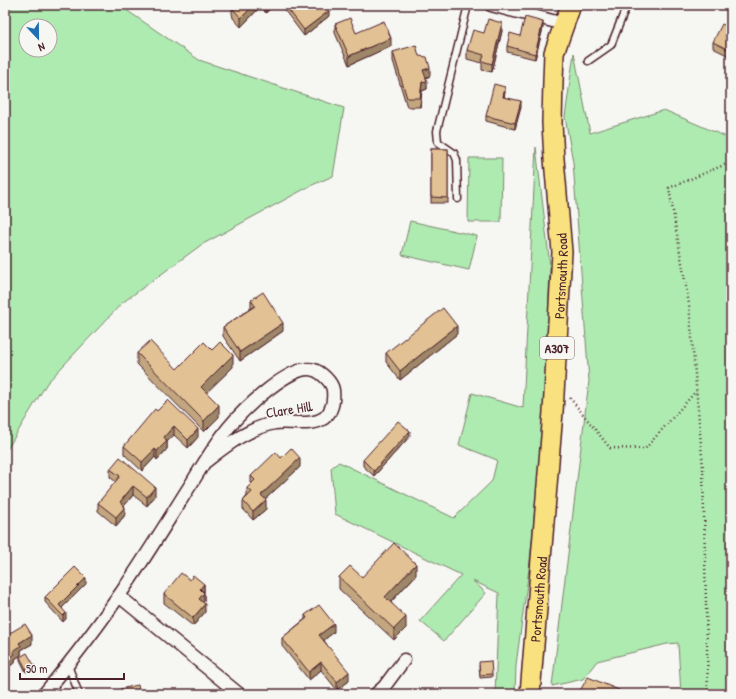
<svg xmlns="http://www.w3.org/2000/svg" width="736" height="699" font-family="'Patrick Hand',sans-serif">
	<rect width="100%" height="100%" fill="#f6f6f2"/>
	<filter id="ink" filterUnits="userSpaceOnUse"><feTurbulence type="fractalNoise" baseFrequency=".025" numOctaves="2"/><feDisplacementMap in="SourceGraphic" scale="8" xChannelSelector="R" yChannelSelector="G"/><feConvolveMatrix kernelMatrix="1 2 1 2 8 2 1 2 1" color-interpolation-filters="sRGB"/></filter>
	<g filter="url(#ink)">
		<g fill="#aeebb1" stroke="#7c856e" fill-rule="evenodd">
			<path d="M16 5H119L199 60 344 108 333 176 310 186 201 245 122 303 47 383 5 453V11ZM26 26H50V50H26Z"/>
			<polygon points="574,53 590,133 664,110 731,139 731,694 681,694 678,643 667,644 597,661 583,679 552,686 589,381 573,162 565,117"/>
			<polygon points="536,147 550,266 545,409 530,561 516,665 515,694 495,694 499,593 473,581 486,593 444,641 420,621 461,575 335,514 331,468 339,462 454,518 492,481 497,460 459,445 472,393 523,408"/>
			<polygon points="469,158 502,158 501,222 468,222"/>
			<polygon points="410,221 477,236 469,270 402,255"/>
		</g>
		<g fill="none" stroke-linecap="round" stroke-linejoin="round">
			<g stroke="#4a1f2b" stroke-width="9">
				<g id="service">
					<polyline points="588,61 611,45 627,5"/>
					<polyline points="458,199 457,160 454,153 438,142 437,131 468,5"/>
					<polyline points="68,665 79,694"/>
				</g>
			</g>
			<g stroke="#4a1f2b" stroke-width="15">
				<g id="minor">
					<polyline points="491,5 564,24"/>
					<polyline points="119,596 239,694"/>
					<path d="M44 694C73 659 100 624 125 587 149 552 170 517 193 481 204 463 215 444 229 427 243 410 292 362 314 370 321 372 332 382 333 390 334 400 333 411 324 418 311 427 290 421 275 423 248 428 226 446 205 462"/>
					<polyline points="376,694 384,687 404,660"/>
				</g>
			</g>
			<g stroke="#4a1f2b" stroke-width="22">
				<g id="primary">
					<path id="s1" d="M530 694 553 412 562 252 554 159 552 123 553 81 554 53 571 5"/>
				</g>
			</g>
			<g stroke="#4a1f2b" stroke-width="2.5" stroke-dasharray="1 3" stroke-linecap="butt">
				<polyline points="570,398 610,448 645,449 696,391"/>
				<polyline points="708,694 703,468 689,304 669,188 731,162"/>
			</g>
			<use href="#service" stroke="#f6f6f2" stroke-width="6"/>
			<use href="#minor" stroke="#f6f6f2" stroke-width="12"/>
			<use href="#primary" stroke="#fae180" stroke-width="19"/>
		</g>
		<g fill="#c2a67f" stroke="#4a1f2b">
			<polygon points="229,5 274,5 266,13 260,7 241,27 233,18 232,13 232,8"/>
			<polygon points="285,5 304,7 329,16 304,36 285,11"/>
			<polygon points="335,24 356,33 391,46 349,65 335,33"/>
			<polygon points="543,28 535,59 507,52 507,46 520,36"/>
			<polygon points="731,28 731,57 713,48 713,42"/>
			<polygon points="502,31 492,72 482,70 482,63 467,59 467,50 484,33"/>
			<polygon points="393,52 419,56 430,76 426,78 427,89 422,91 420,107 407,107 393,61"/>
			<polygon points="505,92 504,97 521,107 515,129 486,121 486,116"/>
			<rect x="431" y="149" width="17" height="54"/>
			<polygon points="251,300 283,331 240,361 223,336 223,327 251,308"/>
			<polygon points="457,334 400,380 386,362 386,353"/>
			<polygon points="212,350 233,367 206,392 219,417 204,432 137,364 137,353 177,369"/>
			<polygon points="157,411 198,437 188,448 174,435 167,442 167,449 157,460 155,457 142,471 124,454 124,446"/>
			<polygon points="410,436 374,476 363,466 363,460"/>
			<polygon points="281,458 300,467 265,499 266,509 253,520 243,509 243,501 247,496 247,488 251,484 251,476"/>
			<polygon points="110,469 155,496 147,506 133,495 124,506 125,515 116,526 98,511 98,503 116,482 110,477"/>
			<polygon points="416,575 391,602 406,628 394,640 339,589 339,577"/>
			<polygon points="190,580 204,584 204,601 203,603 205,612 193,626 164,603 164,594"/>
			<polygon points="86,584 62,608 66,619 63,622 45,602 45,597"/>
			<polygon points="305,615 334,632 324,640 349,681 337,690 321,670 309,680 282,646 282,638 305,619"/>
			<polygon points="5,636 32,644 21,650 21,655 15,659 15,663 9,666 8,664 5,666"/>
			<polygon points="20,657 34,668 26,672 20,660"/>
			<polygon points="479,665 492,674 492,677 480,678"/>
		</g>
		<g fill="#9e8768" stroke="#4a1f2b">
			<polygon points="254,5 260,5 260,7 241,27 241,18"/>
			<polygon points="266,5 274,5 266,13"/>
			<polygon points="329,11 329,16 304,36 304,30"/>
			<polygon points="543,22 543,28 535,59 535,54"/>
			<polygon points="502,23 502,31 492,72 492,64"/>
			<polygon points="391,38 391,46 349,65 349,56"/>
			<polygon points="430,68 430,76 423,78 423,70"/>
			<polygon points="427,81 427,89 422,91 420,107 422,82"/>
			<polygon points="505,87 505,92 503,103 503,97"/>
			<polygon points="521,101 521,107 515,129 515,123"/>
			<polygon points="283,323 283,331 240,361 240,352"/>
			<polygon points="457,326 457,334 400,380 400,371"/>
			<polygon points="233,355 233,367 201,398 201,387"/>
			<polygon points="219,405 219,417 204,432 204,421"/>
			<polygon points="174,426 174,435 167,442 167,449 157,460 157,451 164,437"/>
			<polygon points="198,429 198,437 188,448 188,440"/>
			<polygon points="410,431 410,436 374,476 374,471"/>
			<polygon points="155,449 155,457 142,471 142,462"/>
			<polygon points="300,458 300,467 261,503 261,495"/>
			<polygon points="133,486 133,495 120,511 120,502"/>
			<polygon points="155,487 155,496 147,506 147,497"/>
			<polygon points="266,500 266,509 253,520 253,512"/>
			<polygon points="125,507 125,515 116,526 116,517"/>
			<polygon points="416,564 416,575 385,608 385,597"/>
			<polygon points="86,578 86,584 59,611 59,605"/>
			<polygon points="204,584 204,592 200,589"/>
			<polygon points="204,593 204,601 199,608 199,599"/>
			<polygon points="205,604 205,612 193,626 193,618"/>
			<polygon points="66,613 66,619 63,622 63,616"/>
			<polygon points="406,617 406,628 394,640 394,629"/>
			<polygon points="334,624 334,632 319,644 319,635"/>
			<polygon points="32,635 32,644 21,650 21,655 15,659 15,663 9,666 9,658 19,643"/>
			<polygon points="8,656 8,664 5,666 5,657"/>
			<polygon points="321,662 321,670 309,680 309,672"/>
			<polygon points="34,665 34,668 26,672 26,669"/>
			<polygon points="349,672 349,681 337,690 337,682"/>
			<polygon points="7,687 7,694 5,694 5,688"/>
		</g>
		<g fill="#e2c194" stroke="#4a1f2b">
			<polygon points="232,5 254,5 241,18 233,9"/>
			<polygon points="285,5 302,5 304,7 307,5 324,5 329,11 304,30"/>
			<polygon points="525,17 543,22 535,54 507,46 510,33 520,36"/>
			<polygon points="350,18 356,33 384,21 391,38 349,56 335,24"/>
			<polygon points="488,19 502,23 492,64 482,61 484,55 467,50 473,30 484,33"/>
			<polygon points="722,24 731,28 731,51 713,42"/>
			<polygon points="416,45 419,56 427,57 430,68 423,70 427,81 422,82 420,98 407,98 393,52"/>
			<polygon points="494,84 505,87 503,97 521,101 515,123 486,116"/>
			<polygon points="431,149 448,149 448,198 431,197"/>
			<polygon points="263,292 283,323 240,352 223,327 255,306 251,300"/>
			<polygon points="443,308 457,326 400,371 386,353"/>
			<polygon points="150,341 177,369 204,342 212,350 220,342 233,355 201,387 219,405 204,421 137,353"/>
			<polygon points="168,400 198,429 188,440 174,426 164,437 167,441 157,451 155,449 142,462 124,446 155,409 157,411"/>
			<polygon points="398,421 410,431 374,471 363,460"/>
			<polygon points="291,448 300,458 261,495 266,500 253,512 243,501 252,492 247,488 255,480 251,476 276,452 281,458"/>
			<polygon points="120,457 155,487 147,497 133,486 120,502 125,507 116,517 98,503 120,476 110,469"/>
			<polygon points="394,543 416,564 385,597 406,617 394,629 339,577 350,566 362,577"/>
			<polygon points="75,567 86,578 59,605 66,613 63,616 45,597"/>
			<polygon points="181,573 190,580 193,575 204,584 200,589 204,593 199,599 205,604 193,618 164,594"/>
			<polygon points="319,605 334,624 319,635 349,672 337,682 321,662 309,672 282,638 307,618 305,615"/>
			<polygon points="25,624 32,635 19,643 21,646 13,651 15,654 9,658 8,656 5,657 5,636"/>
			<polygon points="27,653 34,665 26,669 20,657"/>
			<polygon points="491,661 492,674 480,675 479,662"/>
			<polygon points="588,677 628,694 578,694"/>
			<polygon points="138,685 140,694 121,694 120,689"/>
			<polygon points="181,691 181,694 166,694"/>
		</g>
	</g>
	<g text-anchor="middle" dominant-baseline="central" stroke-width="3.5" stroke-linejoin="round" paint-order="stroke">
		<rect fill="#f6f6f2" stroke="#7e6067" stroke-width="1" x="540" y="337" width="34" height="22" rx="3"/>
		<g font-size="13" font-weight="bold" fill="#4a1f2b">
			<text x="557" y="348">A307</text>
		</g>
		<g font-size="14" fill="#4a1f2b" stroke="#f6f6f2">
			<text stroke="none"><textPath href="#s1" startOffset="419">Portsmouth Road</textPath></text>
			<text transform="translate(289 409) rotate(-9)">Clare Hill</text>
			<text stroke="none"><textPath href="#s1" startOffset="95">Portsmouth Road</textPath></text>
		</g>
	</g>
	<rect width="736" height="699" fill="none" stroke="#f6f6f2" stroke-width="20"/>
	<rect x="10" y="10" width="716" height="679" fill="none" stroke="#4a1f2b" stroke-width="1.5" filter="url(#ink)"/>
	<g transform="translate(38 38) rotate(158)"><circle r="19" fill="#f6f6f2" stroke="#b1a0a2"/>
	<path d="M0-3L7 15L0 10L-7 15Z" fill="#1f6fb2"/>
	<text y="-6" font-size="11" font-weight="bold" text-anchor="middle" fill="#4a1f2b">N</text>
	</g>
	<path d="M20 673v6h104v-6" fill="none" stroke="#4a1f2b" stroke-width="2"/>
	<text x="26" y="673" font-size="12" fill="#4a1f2b" stroke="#f6f6f2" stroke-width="3" paint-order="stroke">50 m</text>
</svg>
